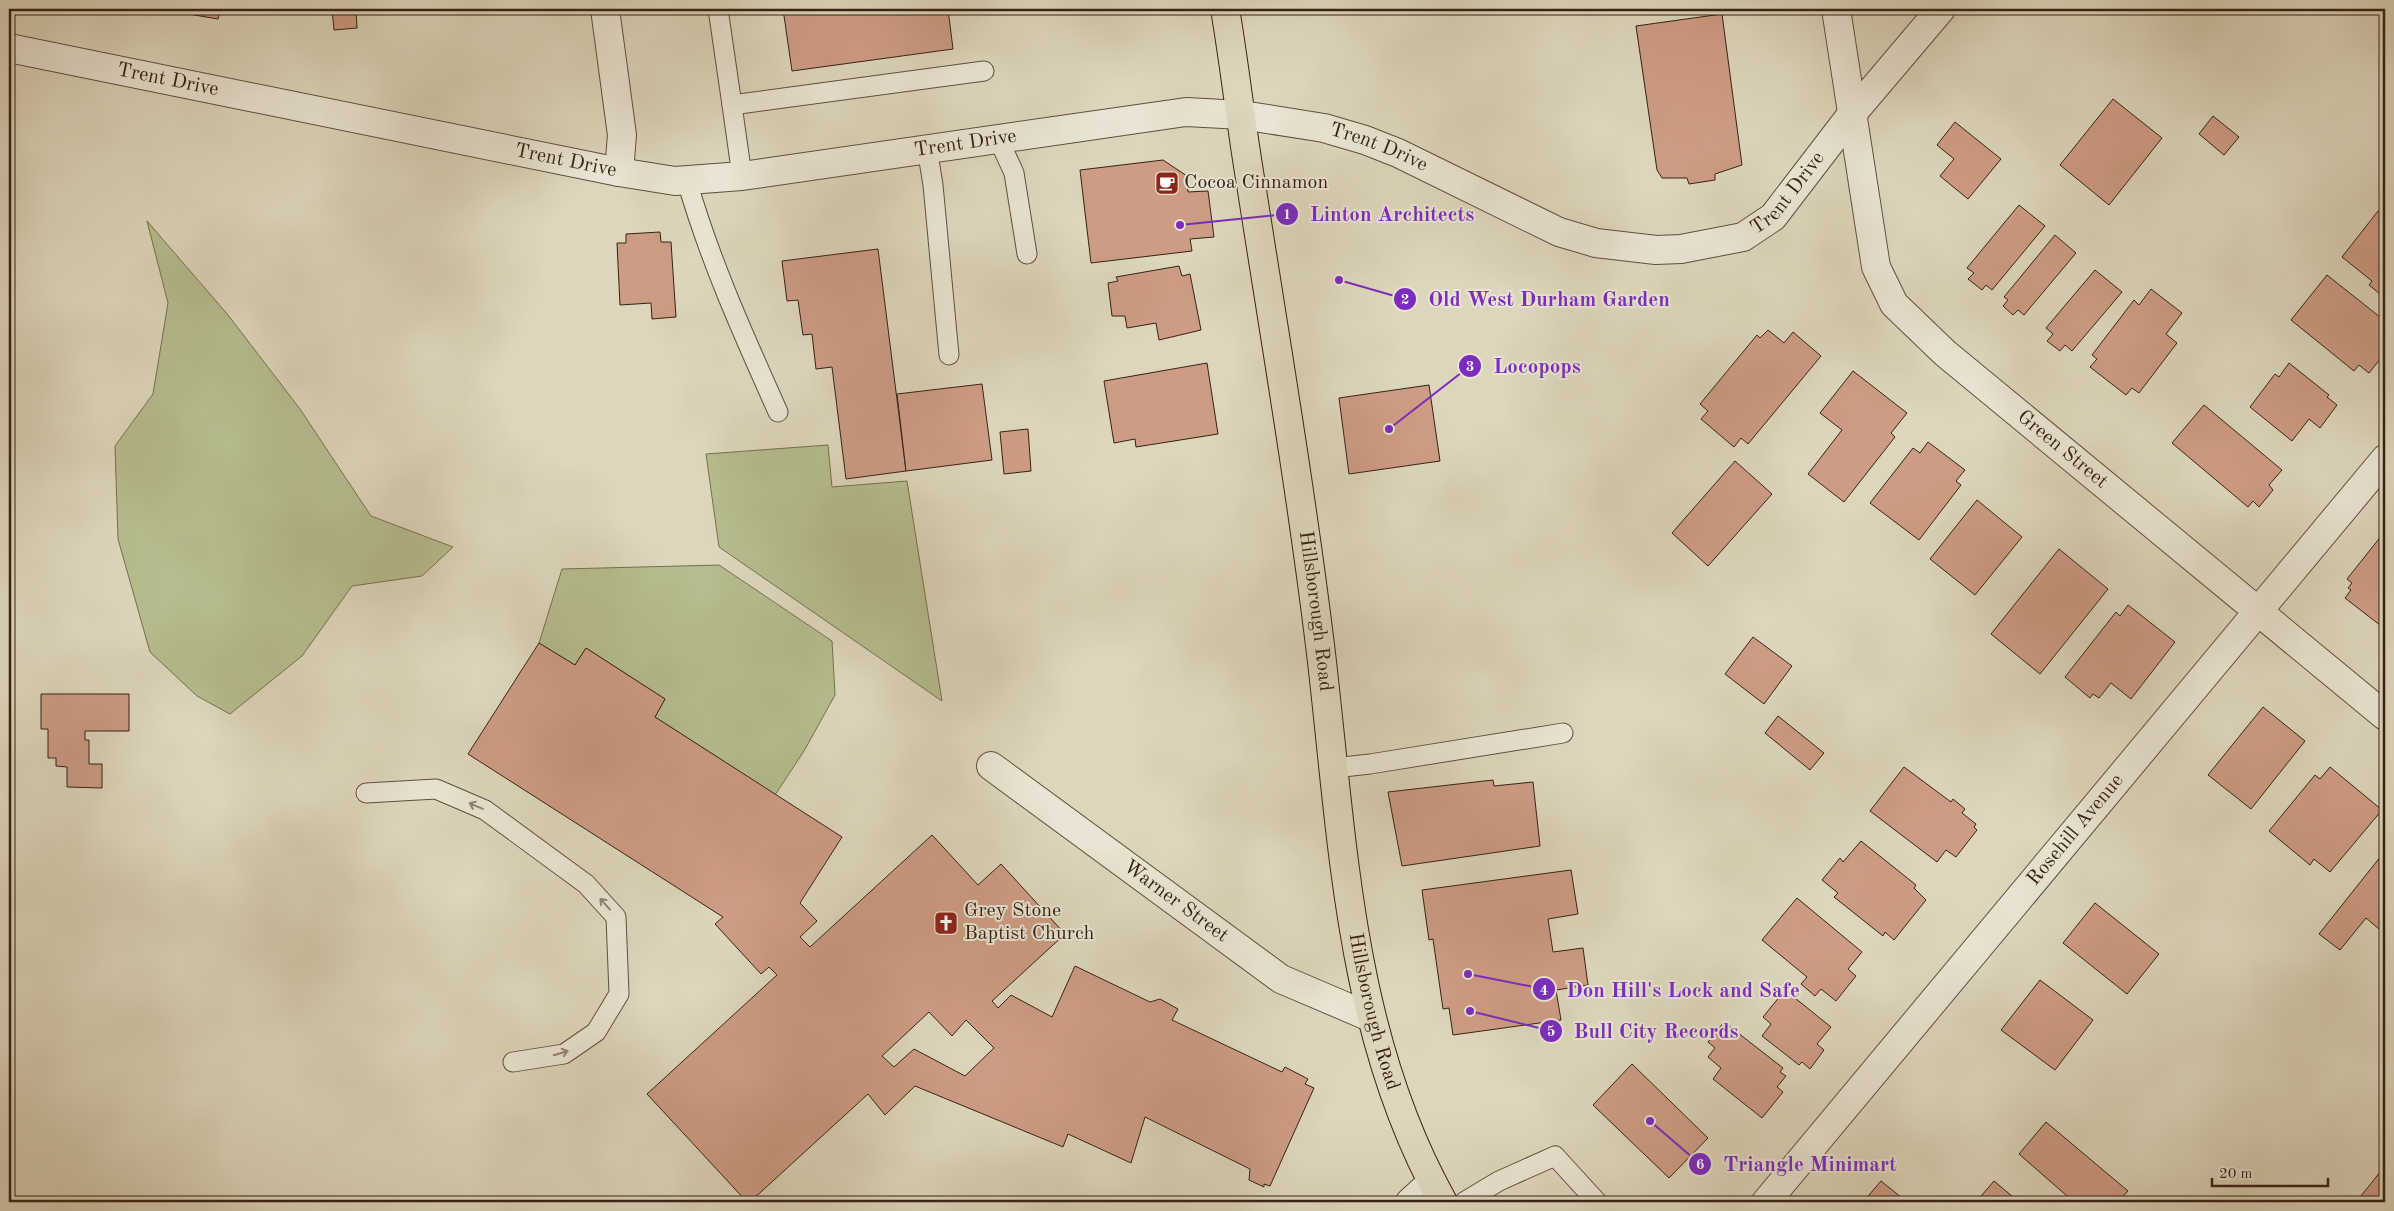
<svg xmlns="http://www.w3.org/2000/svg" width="2394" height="1211" font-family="'Old Standard TT',serif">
	<rect width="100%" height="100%" fill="#ddd6bc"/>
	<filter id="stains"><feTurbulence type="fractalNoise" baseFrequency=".004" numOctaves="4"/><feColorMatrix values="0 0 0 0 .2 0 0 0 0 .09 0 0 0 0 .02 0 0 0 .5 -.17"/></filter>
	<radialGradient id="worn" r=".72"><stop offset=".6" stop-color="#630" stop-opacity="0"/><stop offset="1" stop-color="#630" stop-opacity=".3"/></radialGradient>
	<g fill="#b6bc8d" stroke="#766f51">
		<polygon points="147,221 228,315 300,409 371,516 453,547 422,576 352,586 302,656 230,714 197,696 150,652 118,539 115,446 153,394 168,303"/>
		<polygon points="828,445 832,487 907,481 942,701 719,547 706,454"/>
		<polygon points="719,565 832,641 835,695 804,751 775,795 655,717 665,699 586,648 575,665 539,643 562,569"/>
	</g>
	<g fill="#cd9c84" stroke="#352215" fill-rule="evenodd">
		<polygon points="159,9 221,9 218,19"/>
		<polygon points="332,9 356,9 357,28 334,30"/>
		<polygon points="783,9 948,9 953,49 792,71"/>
		<polygon points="1722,14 1742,165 1715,174 1715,180 1689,184 1687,178 1662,178 1657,170 1636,26"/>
		<polygon points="2113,99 2162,138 2109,205 2060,165"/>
		<polygon points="2213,116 2239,137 2224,155 2199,134"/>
		<polygon points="1955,122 2001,159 1968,199 1940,176 1954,159 1937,145"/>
		<polygon points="1163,160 1187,176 1188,192 1208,191 1214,237 1190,239 1192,251 1091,263 1080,170"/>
		<polygon points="2019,205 2045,226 1992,290 1986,285 1982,290 1968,279 1974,273 1967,268"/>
		<polygon points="2378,211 2385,217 2385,298 2369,285 2372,281 2342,257"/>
		<polygon points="660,232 661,242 671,242 676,317 652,319 651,303 620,305 617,243 626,243 626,234"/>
		<polygon points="2055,235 2076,253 2024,315 2018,310 2013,315 2003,306 2008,300 2004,297"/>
		<polygon points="878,249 906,471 846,479 832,367 816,369 812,334 803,335 798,300 787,301 782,261"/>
		<polygon points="1179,266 1182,276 1190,274 1201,330 1159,340 1156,323 1127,328 1125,316 1112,316 1108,283 1118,281 1116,277"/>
		<polygon points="2095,270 2122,292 2072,351 2065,345 2060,351 2047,341 2053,334 2046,328"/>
		<polygon points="2327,275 2385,321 2385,331 2383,334 2385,336 2385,353 2369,373 2359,365 2354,371 2291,320"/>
		<polygon points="2151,289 2182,313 2166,334 2177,343 2139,393 2132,388 2126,395 2090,367 2097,359 2092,355 2134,300 2139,305"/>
		<polygon points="1768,330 1784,343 1793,332 1821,356 1748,444 1741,438 1734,447 1701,419 1708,411 1700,404 1757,335 1760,338"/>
		<polygon points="1207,363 1218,434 1136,447 1135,439 1114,443 1104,381"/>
		<polygon points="2289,363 2329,395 2327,397 2337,405 2320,428 2309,419 2292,441 2250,407 2275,374 2279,377"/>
		<polygon points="1853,371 1907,413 1891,433 1895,437 1844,502 1808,474 1842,430 1820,413"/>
		<polygon points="982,384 992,460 906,471 897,394"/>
		<polygon points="1429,385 1440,461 1349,474 1339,398"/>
		<polygon points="2204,405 2282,470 2269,485 2273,490 2259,507 2253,501 2248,507 2172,443"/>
		<polygon points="1028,429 1031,471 1004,474 1000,432"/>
		<polygon points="1928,442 1965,470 1956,481 1961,485 1919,540 1870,503 1913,448 1920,453"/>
		<polygon points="1735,461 1772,494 1708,566 1672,533"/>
		<polygon points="1977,500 2022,537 1975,595 1930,559"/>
		<polygon points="2382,535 2385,537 2385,629 2345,598 2351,590 2348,588 2352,583 2347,579"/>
		<polygon points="2059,549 2108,589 2040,674 1991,634"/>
		<polygon points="2128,605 2175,642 2131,699 2111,683 2099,698 2093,694 2090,698 2065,677 2116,612 2120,616"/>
		<polygon points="1753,637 1792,666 1764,704 1725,674"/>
		<path d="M539 643 575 665 586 648 665 699 655 717 842 837 800 903 817 921 800 937 810 947 932 835 978 885 1001 864 1065 934 992 1001 998 1008 1011 995 1052 1017 1075 966 1150 1002 1160 999 1178 1009 1172 1020 1282 1072 1285 1067 1308 1079 1305 1084 1314 1088 1270 1186 1264 1184V1187L1249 1180 1250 1169 1145 1117 1131 1163 1068 1134 1063 1147 915 1086 885 1115 868 1094 750 1202H747L647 1094 777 975 769 967 761 974 715 924 723 917 468 754ZM929 1012 952 1036 966 1020 994 1048 965 1076 914 1049 894 1067 882 1056Z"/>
		<polygon points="41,694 129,694 129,731 85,731 85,740 89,740 89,764 102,764 102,788 67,787 67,767 56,766 56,758 48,758 48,729 41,729"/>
		<polygon points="2263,707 2305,741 2251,809 2208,775"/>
		<polygon points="1778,716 1824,753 1810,770 1765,733"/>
		<polygon points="1904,767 1951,802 1953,799 1965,809 1962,813 1976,824 1974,827 1977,830 1956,857 1946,850 1937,862 1870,811"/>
		<polygon points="2330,767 2382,810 2330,872 2314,859 2310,865 2269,831 2315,775 2320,779"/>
		<polygon points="1493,780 1494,786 1533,782 1540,846 1402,866 1388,792"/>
		<polygon points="1861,841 1916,885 1914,888 1926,900 1894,940 1885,932 1883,936 1834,897 1838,893 1822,880 1840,858 1843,862"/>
		<polygon points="2385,851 2385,934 2366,918 2340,950 2319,934"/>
		<polygon points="1571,870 1578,914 1548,919 1553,952 1583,948 1588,985 1556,990 1561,1020 1453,1035 1449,1008 1443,1009 1433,939 1429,940 1422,890"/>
		<polygon points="1797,898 1862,952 1848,969 1856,976 1836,1001 1821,989 1815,996 1801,984 1807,977 1762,940"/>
		<polygon points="2095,903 2159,954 2127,994 2063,943"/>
		<polygon points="2040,980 2093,1020 2055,1070 2001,1030"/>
		<polygon points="1785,990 1831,1027 1817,1044 1824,1050 1810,1069 1802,1062 1799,1065 1762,1036 1771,1024 1763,1017"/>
		<polygon points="1724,1022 1783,1068 1780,1072 1786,1076 1777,1087 1783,1092 1762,1118 1713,1079 1721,1068 1708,1057 1715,1048 1708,1042"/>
		<polygon points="1632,1064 1708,1138 1669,1178 1593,1105"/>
		<polygon points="2046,1122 2128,1191 2118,1202 2061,1202 2067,1196 2019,1154"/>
		<polygon points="2385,1166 2385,1202 2356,1202"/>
		<polygon points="1881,1181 1907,1202 1863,1202"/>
		<polygon points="1994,1181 2019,1202 1976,1202"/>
	</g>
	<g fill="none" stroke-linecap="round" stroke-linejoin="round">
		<g stroke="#5f4f3f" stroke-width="21">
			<g id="service">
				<polyline points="718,9 732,105 984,71"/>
				<polyline points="732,105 742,176"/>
				<polyline points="998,138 1014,173 1027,254"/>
				<polyline points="927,148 933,185 949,355"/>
				<path d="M687 181C710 261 744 336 778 412"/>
				<polyline points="1334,768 1370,764 1563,733"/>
				<polyline points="366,793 436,789 485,810 586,884 616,917 619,994 596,1032 564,1054 513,1062"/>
				<polyline points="1464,1202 1499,1181 1555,1156 1597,1202"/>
			</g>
		</g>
		<g stroke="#5f4f3f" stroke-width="30">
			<g id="minor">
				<polyline points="605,9 622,135 619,172"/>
				<path id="s1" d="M1836 9 1876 267 1894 304 1945 353 2385 716"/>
				<path id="s2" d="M9 48 619 172 675 181 742 176 1186 112 1242 115 1324 128 1365 140 1398 153 1559 232 1596 243 1656 250 1681 249 1743 237 1773 217 1852 114 1941 9"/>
				<path id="s3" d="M991 766 1281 979 1370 1017"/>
				<path id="s4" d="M1766 1202 2385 459"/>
			</g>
		</g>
		<g stroke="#5f4f3f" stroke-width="30">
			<polyline id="tertiary" points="1410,1202 1432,1182"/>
		</g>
		<g stroke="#352215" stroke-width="30">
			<g id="primary">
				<path id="s5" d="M1225 9C1235 67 1241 126 1251 184 1275 338 1301 491 1320 645 1343 835 1347 1031 1443 1202"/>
			</g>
		</g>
		<use href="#service" stroke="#e9e4d3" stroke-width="19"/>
		<use href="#minor" stroke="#e9e4d3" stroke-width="28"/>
		<use href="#tertiary" stroke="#e9e4d3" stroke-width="28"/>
		<use href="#primary" stroke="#ddd6bc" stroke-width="28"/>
	</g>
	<defs><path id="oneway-shaft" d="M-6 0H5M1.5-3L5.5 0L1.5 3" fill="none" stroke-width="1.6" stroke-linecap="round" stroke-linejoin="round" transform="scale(1.25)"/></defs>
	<g stroke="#8f8374">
		<use href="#oneway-shaft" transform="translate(476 806) rotate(-157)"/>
		<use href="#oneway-shaft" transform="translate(605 904) rotate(-132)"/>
		<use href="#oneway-shaft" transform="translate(561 1053) rotate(-17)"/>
	</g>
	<defs>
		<g id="cafe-square" transform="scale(1.25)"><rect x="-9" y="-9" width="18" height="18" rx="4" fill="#8f2418" stroke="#e9e4d3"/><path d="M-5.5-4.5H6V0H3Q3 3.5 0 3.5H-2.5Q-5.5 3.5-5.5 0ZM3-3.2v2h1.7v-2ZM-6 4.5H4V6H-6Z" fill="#fff"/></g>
		<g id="church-square" transform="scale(1.25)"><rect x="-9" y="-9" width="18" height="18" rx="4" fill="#8f2418" stroke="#e9e4d3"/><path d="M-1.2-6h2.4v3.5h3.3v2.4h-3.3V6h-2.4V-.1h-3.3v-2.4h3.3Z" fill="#fff"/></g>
	</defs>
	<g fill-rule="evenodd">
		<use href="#cafe-square" x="1167" y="183"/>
		<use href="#church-square" x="946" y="923"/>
	</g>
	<g text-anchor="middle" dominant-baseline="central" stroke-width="4" stroke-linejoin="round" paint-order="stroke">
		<g font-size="20" fill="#352215" stroke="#e9e4d3">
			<text stroke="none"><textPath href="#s2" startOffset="162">Trent Drive</textPath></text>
			<text stroke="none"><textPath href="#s2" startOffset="972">Trent Drive</textPath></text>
			<text stroke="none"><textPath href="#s2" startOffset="1392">Trent Drive</textPath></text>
			<text stroke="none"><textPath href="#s2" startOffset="568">Trent Drive</textPath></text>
			<text stroke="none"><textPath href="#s2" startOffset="1842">Trent Drive</textPath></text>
			<text stroke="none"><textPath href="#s1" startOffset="525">Green Street</textPath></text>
			<text stroke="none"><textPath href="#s5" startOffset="609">Hillsborough Road</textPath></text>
			<text stroke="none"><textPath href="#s4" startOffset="484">Rosehill Avenue</textPath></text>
			<text stroke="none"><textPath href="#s3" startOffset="229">Warner Street</textPath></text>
			<text stroke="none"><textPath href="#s5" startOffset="1014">Hillsborough Road</textPath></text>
		</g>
		<g font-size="20" fill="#352215" stroke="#e9e4d3" text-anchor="start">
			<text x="1184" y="183">Cocoa Cinnamon</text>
			<text x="964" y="911">Grey Stone<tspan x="964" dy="23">Baptist Church</tspan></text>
		</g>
	</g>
	<path fill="none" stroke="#7b2cbf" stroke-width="2" d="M1180 225L1287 214M1339 280L1405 299M1389 429L1470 366M1468 974L1544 989M1470 1011L1551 1031M1650 1121L1700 1164"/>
	<g fill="#7b2cbf" stroke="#e9e4d3" stroke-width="2">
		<circle cx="1180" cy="225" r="5"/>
		<circle cx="1339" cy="280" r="5"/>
		<circle cx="1389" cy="429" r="5"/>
		<circle cx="1468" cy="974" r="5"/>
		<circle cx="1470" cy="1011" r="5"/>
		<circle cx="1650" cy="1121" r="5"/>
		<circle cx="1287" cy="214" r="12"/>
		<circle cx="1405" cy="299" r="12"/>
		<circle cx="1470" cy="366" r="12"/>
		<circle cx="1544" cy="989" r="12"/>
		<circle cx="1551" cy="1031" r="12"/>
		<circle cx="1700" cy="1164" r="12"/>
	</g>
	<g font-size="15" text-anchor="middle" font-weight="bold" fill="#fff">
		<text x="1287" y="219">1</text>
		<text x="1405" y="304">2</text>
		<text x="1470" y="371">3</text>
		<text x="1544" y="995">4</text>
		<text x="1551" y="1036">5</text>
		<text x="1700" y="1169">6</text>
	</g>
	<g font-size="21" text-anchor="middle" font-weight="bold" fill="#7b2cbf" stroke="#e9e4d3" stroke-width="4" stroke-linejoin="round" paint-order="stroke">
		<text x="1392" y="221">Linton Architects</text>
		<text x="1549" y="306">Old West Durham Garden</text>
		<text x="1537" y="373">Locopops</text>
		<text x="1683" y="997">Don Hill's Lock and Safe</text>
		<text x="1656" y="1038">Bull City Records</text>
		<text x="1810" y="1171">Triangle Minimart</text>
	</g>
	<rect width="2394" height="1211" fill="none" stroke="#ddd6bc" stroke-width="30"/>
	<rect x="10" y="10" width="2374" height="1191" fill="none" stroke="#352215" stroke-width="2.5"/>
	<rect x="15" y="15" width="2364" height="1181" fill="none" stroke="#352215"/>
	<path d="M2212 1178v8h116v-8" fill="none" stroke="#352215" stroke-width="2.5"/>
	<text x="2219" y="1178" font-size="15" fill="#352215" stroke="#e9e4d3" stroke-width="4" paint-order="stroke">20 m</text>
	<rect width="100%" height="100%" filter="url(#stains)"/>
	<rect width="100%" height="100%" fill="url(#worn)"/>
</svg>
